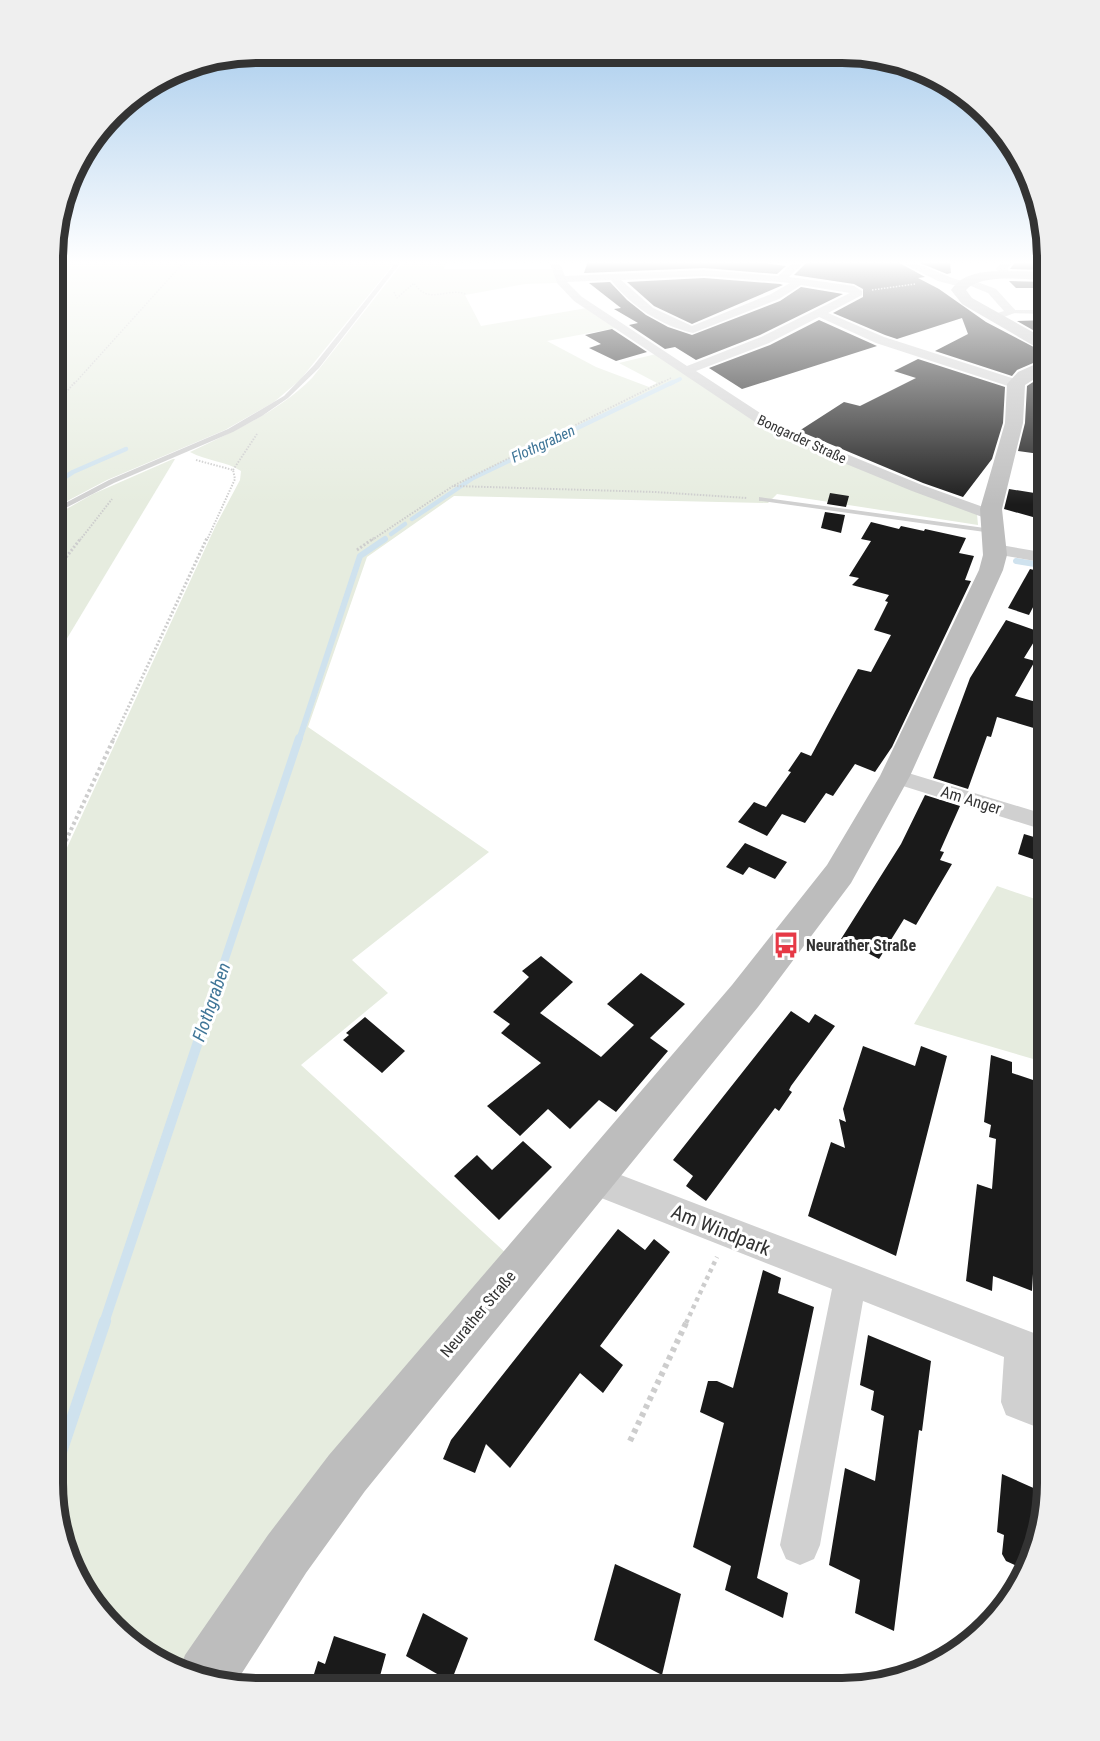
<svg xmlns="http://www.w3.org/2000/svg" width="1100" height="1741" font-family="'Roboto Condensed',sans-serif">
	<rect width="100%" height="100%" fill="#fff"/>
	<g fill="#e6ecdf">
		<polygon points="54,261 396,261 300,380 274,402 225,430 107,480 54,508"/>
		<path d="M404 261H446L444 269H552L557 283 525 284 465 295 481 326 587 308 616 328 547 341 596 367 649 387 657 383 619 363 656 354 763 426 977 514 978 525 777 494 768 503 454 496 367 557 308 727 489 852 352 960 388 993 301 1065 508 1255 184 1667 133 1646 68 1561 53 1483V878L216 525 240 480 241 471C226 461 206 461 190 452 234 431 277 413 312 378Z"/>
		<polygon points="173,459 175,459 54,660 54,516 93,494"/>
		<polygon points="997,886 1047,903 1047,1063 914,1024"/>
	</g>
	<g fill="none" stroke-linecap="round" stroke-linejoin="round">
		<polyline stroke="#cfe2ee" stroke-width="4" points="670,384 680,379"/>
		<g stroke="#cfe2ee" stroke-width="4.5">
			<polyline points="54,484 73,472 126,449"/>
			<polyline points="412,519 473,478 673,382"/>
			<polyline points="391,534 405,524"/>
		</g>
		<g stroke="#cfe2ee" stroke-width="6">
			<polyline points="1016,561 1047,566"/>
			<polyline points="299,740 360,556 385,539"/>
		</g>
		<polyline stroke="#cfe2ee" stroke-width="8" points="213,995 299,738"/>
		<polyline stroke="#cfe2ee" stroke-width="10" points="104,1323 214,994"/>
		<polyline stroke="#cfe2ee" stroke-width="12" points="53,1476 105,1321"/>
	</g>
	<g fill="#1a1a1a">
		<polygon points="588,261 748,261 786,266 777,274 704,268 584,273"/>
		<polygon points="808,261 896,261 925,277 918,278 939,289 986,322 1047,354 1047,357 1017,370 1012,376 935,351 968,334 962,318 897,339 885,335 833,313 863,297 863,289 854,284 794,275"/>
		<polygon points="915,261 950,261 951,273 947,274"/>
		<polygon points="1016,261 1047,261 1047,270 1010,269"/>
		<polygon points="704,278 780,284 783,285 692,324 654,306 627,282"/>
		<polygon points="1009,281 1047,282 1047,286 1042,286 1045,288 1016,288"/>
		<polygon points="610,282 627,300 646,315 668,327 692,335 780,301 801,287 843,294 760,335 696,360 675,347 665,349 629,325 638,323 614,309 621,308 589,283"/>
		<polygon points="819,320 877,346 742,389 709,368 770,345"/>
		<polygon points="1047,320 1047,338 1017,321"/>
		<polygon points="612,329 647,352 616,361 589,348 601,344 585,335"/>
		<polygon points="918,359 1005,387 1003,423 992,459 963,497 923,483 799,431 844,402 860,406 916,378 894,371"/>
		<polygon points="1047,373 1047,455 1018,451 1025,423 1027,386"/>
		<polygon points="1009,489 1047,495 1047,521 1004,509"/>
		<polygon points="830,493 849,496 846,507 827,504"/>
		<polygon points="825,512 845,515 841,533 821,528"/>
		<polygon points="871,522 899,529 901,526 924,531 925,529 966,538 959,553 974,556 965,580 971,581 892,747 875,772 855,764 833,796 826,793 805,823 782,814 767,836 738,822 754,802 766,807 791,772 788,771 801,752 811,756 858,669 871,672 891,635 874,630 888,602 885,601 889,595 852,585 859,578 849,576 871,541 861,539"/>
		<polygon points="1030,569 1047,573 1047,580 1029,615 1008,608"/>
		<polygon points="1006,620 1040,632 1024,658 1035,661 1015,696 1047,705 1047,732 997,717 991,737 987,736 968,789 933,778 970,678"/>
		<polygon points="925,795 960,806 940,851 944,852 940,860 952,864 916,925 904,919 879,959 841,939 901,844"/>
		<polygon points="1024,834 1047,841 1047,864 1018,854"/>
		<polygon points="745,843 787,862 775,879 749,867 743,875 726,867"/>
		<polygon points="541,956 573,982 540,1013 601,1057 634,1025 607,1004 641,973 685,1004 650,1038 668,1051 616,1112 599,1100 570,1129 548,1109 520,1136 487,1106 541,1063 501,1033 510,1024 493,1012 529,977 522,971"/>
		<polygon points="791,1011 809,1023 815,1014 835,1026 791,1086 789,1090 792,1092 779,1111 775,1108 706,1201 686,1186 693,1176 673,1160"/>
		<polygon points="365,1017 405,1051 382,1073 343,1040 349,1035 346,1033"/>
		<polygon points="863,1046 915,1066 921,1046 947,1056 896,1256 808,1216 831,1142 845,1148 839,1119 846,1122 843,1109"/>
		<polygon points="991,1055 1012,1062 1012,1073 1045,1084 1041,1154 1047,1156 1047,1209 1037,1205 1032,1291 993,1276 992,1291 966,1281 977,1184 992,1189 996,1139 989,1137 991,1125 984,1122"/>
		<polygon points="523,1141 552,1167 499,1220 454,1176 477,1155 492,1170"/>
		<polygon points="618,1229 645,1250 654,1239 670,1252 600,1346 623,1365 603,1393 580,1373 510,1468 486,1444 475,1473 443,1459 451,1440"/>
		<polygon points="763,1270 781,1278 778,1293 814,1307 757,1578 788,1593 783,1618 725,1590 731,1566 693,1547 724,1423 700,1412 708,1381 717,1381 733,1388"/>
		<polygon points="868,1335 931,1361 922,1431 919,1430 894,1631 855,1613 860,1580 829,1565 845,1468 875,1481 884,1416 871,1410 874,1391 860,1385"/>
		<polygon points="1002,1474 1047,1494 1036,1550 1026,1570 1006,1561 1002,1554 1004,1535 997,1532"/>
		<polygon points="615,1564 681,1594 662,1675 594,1640"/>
		<polygon points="423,1613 468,1638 451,1682 406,1656"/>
		<polygon points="334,1636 386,1654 377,1687 310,1687 318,1661 325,1664"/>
	</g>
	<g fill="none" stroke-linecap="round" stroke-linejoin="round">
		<g stroke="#cdcdcd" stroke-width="1.5" stroke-dasharray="1.5 1.5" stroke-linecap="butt">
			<polyline points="872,290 915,284"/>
			<path d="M394 292 397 298 414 283C429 306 444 287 466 294"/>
			<polyline points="74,384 185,261"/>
			<polyline points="659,384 671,378"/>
		</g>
		<g stroke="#cdcdcd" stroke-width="2" stroke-dasharray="1.5 1.5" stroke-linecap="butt">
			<polyline points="54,406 75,382"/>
			<polyline points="196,460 233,470 235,479 207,540"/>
			<polyline points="233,470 257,434"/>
			<polyline points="454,486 655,492 747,498"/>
			<polyline points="80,540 112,499"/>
			<polyline points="372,540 453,486 662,382"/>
		</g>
		<g stroke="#cdcdcd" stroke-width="3" stroke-dasharray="2 2" stroke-linecap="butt">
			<polyline points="357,550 374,538"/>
			<polyline points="54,573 81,538"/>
			<polyline points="113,740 207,538"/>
		</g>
		<polyline stroke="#cdcdcd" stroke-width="4" stroke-dasharray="3 3" stroke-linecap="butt" points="53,868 114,738"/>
		<polyline stroke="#cdcdcd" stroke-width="4.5" stroke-dasharray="4 4" stroke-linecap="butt" points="686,1323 717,1257"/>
		<polyline stroke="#cdcdcd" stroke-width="6" stroke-dasharray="4.5 4.5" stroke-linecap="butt" points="630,1441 687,1321"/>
		<g fill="#d0d0d0" fill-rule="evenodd">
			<polygon points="397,261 402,261 319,368 288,398 262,416 233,432 114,483 54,514 54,509 109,480 228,429 284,396 314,365"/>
			<polygon points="1011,310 1047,310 1047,314 1009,313"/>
			<polygon points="759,497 992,529 996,531 992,533 762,501 759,501"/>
		</g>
		<g fill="#d0d0d0" fill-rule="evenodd">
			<path d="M549 261H559L565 276 704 270 778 276 795 261H806L789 277 854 286 862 291V295L828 313 884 337 1021 381 1022 384 1021 387H1011L876 343 819 317 769 343 696 371 783 428 922 485 997 512 999 515 997 518H985L912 491 773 434 574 301 557 283ZM704 276 780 282 790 283 771 294 692 326 653 308 621 280ZM611 280C632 307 660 325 693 333L779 299 801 285 850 293 761 337 687 366 582 297 567 282Z"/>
			<path d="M898 261C920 261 940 275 962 281L967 278 996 289 1017 312 999 319H991V315L1004 311 988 293 966 284 961 287 938 281Z"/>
			<polygon points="1003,261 1014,261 1007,269 1012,275 1011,277 1003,277 996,269"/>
			<polygon points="995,544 1047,553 1047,563 989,553 987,549 989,545"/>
			<polygon points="895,769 1047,815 1047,831 887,781 884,776 887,771"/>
			<polygon points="592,1164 1047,1338 1047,1374 1038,1370 1038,1391 1047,1395 1047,1431 1006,1415 1001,1402 1004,1357 863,1301 820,1545 814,1559 800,1565 786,1559 780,1545 832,1289 581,1190 576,1179 581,1168"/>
		</g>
		<g fill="#bdbdbd" fill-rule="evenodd">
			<path d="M1013 271 1047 272V280C1026 280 981 273 966 290L972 298 1047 340V352L1041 350 962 304 951 290C965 270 990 271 1013 271Z"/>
			<polygon points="1047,359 1047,371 1025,385 1023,423 1002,509 1007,555 1003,570 910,776 851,883 758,1007 365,1491 306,1573 233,1687 181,1666 185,1655 268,1535 329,1455 732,985 827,865 880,776 979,570 983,555 980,509 1005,423 1007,384 1018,372"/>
		</g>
	</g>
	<linearGradient id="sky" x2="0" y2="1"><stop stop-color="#9ec6ea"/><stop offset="0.52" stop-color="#fff"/><stop offset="1" stop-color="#fff" stop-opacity="0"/></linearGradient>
	<rect width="1100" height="505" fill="url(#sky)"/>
	<defs>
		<g id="bus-bare" transform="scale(2.07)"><path d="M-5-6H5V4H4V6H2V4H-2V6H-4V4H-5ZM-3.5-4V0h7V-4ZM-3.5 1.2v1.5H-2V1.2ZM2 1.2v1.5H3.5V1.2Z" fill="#e63946" stroke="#fff" stroke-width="2.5" paint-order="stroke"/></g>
	</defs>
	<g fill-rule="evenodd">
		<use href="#bus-bare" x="786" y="945"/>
	</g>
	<g text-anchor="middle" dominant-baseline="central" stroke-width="6" stroke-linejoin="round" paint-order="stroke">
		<g font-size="14" fill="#333" stroke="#fff">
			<text transform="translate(802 439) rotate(25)">Bongarder Straße</text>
		</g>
		<g font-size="15" font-style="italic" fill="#3f7597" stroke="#fff">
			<text transform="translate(543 444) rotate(-25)">Flothgraben</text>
		</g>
		<g font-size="16" fill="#333" stroke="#fff">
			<text transform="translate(971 800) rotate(17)">Am Anger</text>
			<text transform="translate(478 1314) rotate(-50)">Neurather Straße</text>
		</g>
		<g font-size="16" font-weight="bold" fill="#333" stroke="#fff" text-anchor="start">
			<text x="806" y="945">Neurather Straße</text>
		</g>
		<g font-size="18" font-style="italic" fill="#3f7597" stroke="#fff">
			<text transform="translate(211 1002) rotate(-71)">Flothgraben</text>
		</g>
		<g font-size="20" fill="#333" stroke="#fff">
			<text transform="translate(721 1230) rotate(22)">Am Windpark</text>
		</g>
	</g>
	<path d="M0 0H1100V1741H0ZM258 63H842A195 195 0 0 1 1037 258V1483A195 195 0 0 1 842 1678H258A195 195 0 0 1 63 1483V258A195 195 0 0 1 258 63Z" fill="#efefef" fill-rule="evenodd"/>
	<path fill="none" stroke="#333" stroke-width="8" d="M258 63H842A195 195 0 0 1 1037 258V1483A195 195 0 0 1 842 1678H258A195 195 0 0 1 63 1483V258A195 195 0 0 1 258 63Z"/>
</svg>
